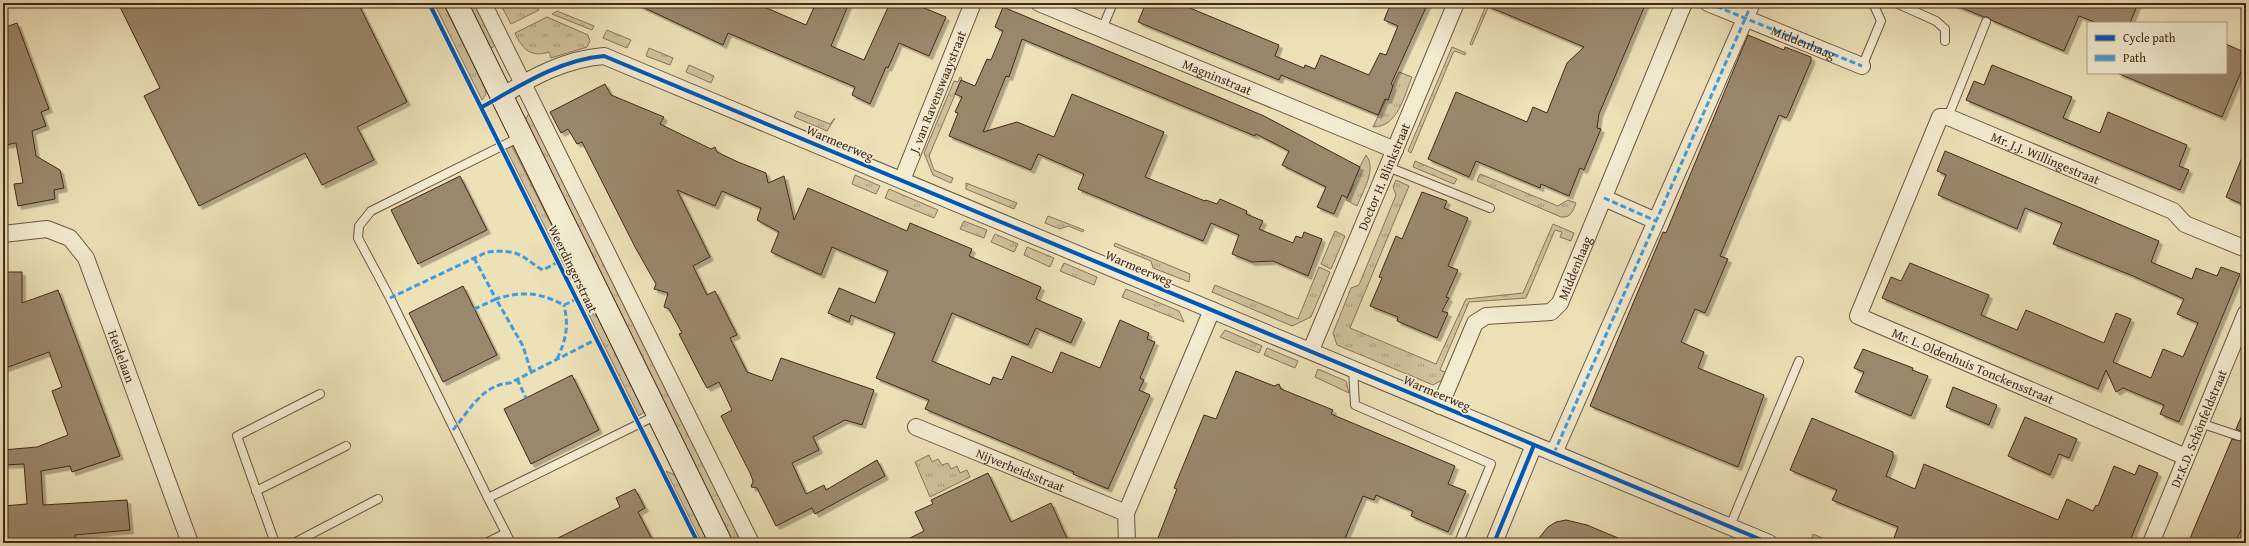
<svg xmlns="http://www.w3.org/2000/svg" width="2249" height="546" font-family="'Gentium Book Plus',serif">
	<defs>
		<pattern id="grass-tufts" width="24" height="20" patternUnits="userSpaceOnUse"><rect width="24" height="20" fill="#d0c29d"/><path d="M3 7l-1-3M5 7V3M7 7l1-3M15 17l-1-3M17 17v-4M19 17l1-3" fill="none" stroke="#aa9e7f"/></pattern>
		<filter id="shadow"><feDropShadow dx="3.5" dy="3.5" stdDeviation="0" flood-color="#0004"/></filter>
	</defs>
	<rect width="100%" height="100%" fill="#ede1b8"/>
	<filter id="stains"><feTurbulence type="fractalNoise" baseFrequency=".005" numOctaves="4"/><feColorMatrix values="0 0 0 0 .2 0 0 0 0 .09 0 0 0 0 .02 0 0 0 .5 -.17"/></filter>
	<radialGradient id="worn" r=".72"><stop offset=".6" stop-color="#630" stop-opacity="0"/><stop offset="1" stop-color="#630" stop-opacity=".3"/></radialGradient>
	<g fill="url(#grass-tufts)" stroke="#8a755b">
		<polygon points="434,3 443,3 485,88 486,94 482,100"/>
		<polygon points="468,3 476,3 496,44 492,48 489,47"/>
		<polygon points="500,3 532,3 539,10 511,24"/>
		<polygon points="1487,3 1490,3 1472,45 1470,44"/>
		<polygon points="557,11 594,26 592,30 552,14"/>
		<path d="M547 17 588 35 590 41 587 47 551 58 549 52C531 58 522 49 515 33Z"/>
		<polygon points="607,30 631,40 627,48 603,38"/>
		<polygon points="1452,47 1466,53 1465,55 1455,51 1453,53 1411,153 1408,151"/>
		<polygon points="649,48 673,58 670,65 646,56"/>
		<polygon points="689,65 714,76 711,83 686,72"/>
		<path d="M1399 72 1412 77C1404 96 1398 127 1373 127Z"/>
		<polygon points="960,77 962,78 929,156 934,170 953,178 951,183 933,175 924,153 954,81 958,82"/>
		<polygon points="797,111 830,124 835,118 827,131 794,117"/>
		<polygon points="529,113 743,543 733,543 526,125 526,119"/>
		<polygon points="512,146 572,266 571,279 506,149"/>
		<path d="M1366 155C1377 169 1363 191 1357 206L1346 200 1354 185 1351 183Z"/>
		<polygon points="1415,161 1457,179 1454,184 1413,167"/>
		<path d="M1480 174 1558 206 1568 200 1576 203C1573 211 1571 218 1561 217L1477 181Z"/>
		<polygon points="855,175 880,186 876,194 852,184"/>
		<polygon points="1396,180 1409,186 1350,328 1436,364 1466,299 1523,293 1553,224 1574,233 1571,241 1560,237 1562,232 1555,230 1526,298 1469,302 1440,370 1447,373 1442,380 1433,385 1337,345 1333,333 1351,288 1359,285 1396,195 1393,187"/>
		<polygon points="966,183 1017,203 1014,209 966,189"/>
		<polygon points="889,189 938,210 934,218 885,198"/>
		<polygon points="1048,216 1084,230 1083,232 1068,226 1060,229 1045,223"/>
		<polygon points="964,221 987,230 984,238 960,229"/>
		<polygon points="1335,231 1345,236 1331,269 1321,264"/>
		<polygon points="995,234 1018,244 1014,252 991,242"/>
		<polygon points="1115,243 1190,274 1189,282 1153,268 1151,261 1114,246"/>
		<polygon points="1027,247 1054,258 1050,267 1024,255"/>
		<polygon points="1064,263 1097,277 1094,285 1060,271"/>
		<polygon points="1319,267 1330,272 1311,317 1292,326 1212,292 1215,285 1298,319"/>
		<polygon points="1126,289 1179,311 1184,322 1122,297"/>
		<polygon points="585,307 598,318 644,412 639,416"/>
		<polygon points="1225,330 1262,346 1259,353 1220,337"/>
		<polygon points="1267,348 1298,361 1295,368 1264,355"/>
		<polygon points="1318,369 1346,381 1349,393 1315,377"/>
		<polygon points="929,455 932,462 938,459 942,465 948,463 951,469 957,466 960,473 967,470 970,477 930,497 915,462"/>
		<polygon points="666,471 675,475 709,543 702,543"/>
		<polygon points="1813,534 1834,543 1814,543 1811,542"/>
	</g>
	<g fill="#9b886c" stroke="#432819" filter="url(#shadow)">
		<polygon points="118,3 358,3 407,102 357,127 374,160 322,185 305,153 199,206 144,96 160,88"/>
		<polygon points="634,3 755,3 806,25 816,3 849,3 831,46 864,60 890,3 912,3 946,17 929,56 899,43 888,68 886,67 870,104 852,95 855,87 728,33 723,45"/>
		<polygon points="1146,3 1178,3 1279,45 1275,56 1304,68 1305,65 1315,69 1321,55 1369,75 1380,53 1386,55 1398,26 1384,20 1391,3 1428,3 1391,84 1393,86 1388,100 1385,99 1378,115 1281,75 1279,80 1138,22"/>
		<polygon points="1480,3 1646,3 1599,114 1597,128 1601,129 1584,170 1580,168 1569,196 1541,184 1540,188 1476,161 1469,177 1428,159 1456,92 1527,122 1533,107 1547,113 1567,63 1584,47"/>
		<polygon points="1950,3 2138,3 2130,23 2097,23 2079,16 2064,51 1991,20 1988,17 1984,17"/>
		<polygon points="1003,7 1264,116 1360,167 1347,198 1342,195 1334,214 1317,207 1326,187 1282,165 1289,151 1256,134 1255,136 1022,39 1009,77 1006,76 983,132 1017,122 1054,137 1072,94 1164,132 1145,177 1205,201 1206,200 1217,204 1220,199 1247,211 1246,214 1263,221 1259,229 1293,243 1296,236 1302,238 1304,232 1322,239 1308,276 1273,261 1252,262 1232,254 1239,235 1211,223 1203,241 1078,189 1084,174 1038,154 1031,170 949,136 958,113 955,112 962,97 955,94 961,80 975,86 987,59 991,60 1003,31 995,27"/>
		<polygon points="17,23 49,109 41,112 46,126 32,131 36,156 60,170 64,188 54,190 55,199 18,206 14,184 23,183 16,143 5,145 3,135 3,28"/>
		<polygon points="1748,35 1784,50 1785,47 1811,57 1811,61 1788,115 1786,118 1779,115 1720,256 1728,259 1705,313 1695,309 1681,342 1704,352 1698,368 1764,395 1738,467 1590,406 1663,232 1666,233"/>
		<polygon points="2226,44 2246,53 2246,60 2222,117 2117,73 2226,73"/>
		<polygon points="1992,65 2072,97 2063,118 2100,133 2108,112 2187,145 2179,166 2189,170 2180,190 1966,100 1974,81 1984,85"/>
		<polygon points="605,84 611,95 664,117 660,124 711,149 715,147 717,152 738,162 766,173 768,183 784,176 794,220 808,188 907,231 910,223 972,249 969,256 1041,287 1036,299 1082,319 1071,343 1036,328 1028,345 952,313 932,361 990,385 993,377 1002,380 1012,356 1052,373 1061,352 1100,368 1120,320 1149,333 1147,339 1155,342 1140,378 1144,380 1139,390 1150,395 1108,489 1073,474 1074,472 925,409 929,400 876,378 895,333 851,315 849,322 828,313 839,288 875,303 888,271 832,247 821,275 771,252 779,232 757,220 761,208 722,191 715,206 677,190 710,257 693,266 707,295 715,291 737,335 730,338 747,372 772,381 781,358 874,390 862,425 845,420 813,437 819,450 792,463 806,494 824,485 826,490 877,460 885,476 815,514 812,508 776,526 757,488 751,487 753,481 750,473 721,416 732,410 719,382 707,388 703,381 679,334 682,333 669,309 664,307 668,293 654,289 656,284 635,247 582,142 577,144 568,129 561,133 550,112"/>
		<polygon points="2245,150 2246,150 2246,206 2226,197"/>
		<polygon points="1945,151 2159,241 2151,262 2192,279 2196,268 2217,276 2221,267 2240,274 2179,422 2160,414 2164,405 2123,388 2116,392 2106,370 2098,389 1882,298 1891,277 1901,281 1910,263 1989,295 1981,315 2017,330 2026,310 2104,343 2116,313 2131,319 2113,362 2151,378 2163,349 2183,357 2198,323 2177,314 2184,299 2133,276 2053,244 2062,223 2025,208 2017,229 1938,195 1946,175 1937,171"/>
		<polygon points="460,176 487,230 418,264 391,210"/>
		<polygon points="1422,192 1447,201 1444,208 1468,218 1448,266 1458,270 1446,297 1449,298 1442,311 1448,313 1437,338 1397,321 1398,317 1370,306 1382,278 1379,277 1396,236 1402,239"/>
		<polygon points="3,272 22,272 22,303 58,290 120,456 72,472 70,466 41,471 43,505 127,500 130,530 75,535 76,543 3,543 3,506 27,504 24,464 3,465 3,450 37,447 68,435 52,391 62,387 49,352 3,369"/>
		<polygon points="463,286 497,355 443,382 409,313"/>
		<polygon points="1863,349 1913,368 1912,370 1928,376 1911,416 1855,392 1864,372 1854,368"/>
		<polygon points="1236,371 1274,386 1279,384 1281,389 1333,410 1331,414 1455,466 1448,484 1466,491 1448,532 1411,516 1413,511 1376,495 1374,500 1363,496 1343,543 1156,543 1177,489 1174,488 1204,415 1216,419"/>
		<polygon points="572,375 599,430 531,464 504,409"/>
		<polygon points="1953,387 1997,405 1989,425 1946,407"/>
		<polygon points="2246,406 2246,519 2235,543 2188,543 2232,439 2240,441 2244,438 2243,432 2236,429"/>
		<polygon points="2025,417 2077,439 2069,458 2059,454 2050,475 2008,456"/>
		<polygon points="1812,418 1893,452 1893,458 1886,476 1915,489 1924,464 2058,520 2067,499 2093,511 2096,505 2098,506 2114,466 2135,475 2139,465 2158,473 2129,543 1907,543 1894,538 1898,527 1832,500 1837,490 1790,470"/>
		<polygon points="988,473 1011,522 1051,503 1069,543 900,543 924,531 915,512 933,504 931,500"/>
		<polygon points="635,489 645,508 638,512 654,543 548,543 620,507 616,498"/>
		<polygon points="1566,520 1587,525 1630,543 1535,543 1548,527 1556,522"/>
	</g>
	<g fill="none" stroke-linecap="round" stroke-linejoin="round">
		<g stroke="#6e5641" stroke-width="10">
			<g id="lane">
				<polyline points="1896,3 1936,21 1945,29 1945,41"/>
				<polyline points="1102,29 1113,3"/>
				<polyline points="1861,69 1881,21 1873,3"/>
				<polyline points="1948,117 1986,22"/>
				<polyline points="520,137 371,211 359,226 358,238 390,298 488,498 657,415"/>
				<polyline points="1388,167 1490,208"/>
				<polyline points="1353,369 1355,405 1491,464 1459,542 1463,543"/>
				<polyline points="2200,423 2239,436"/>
				<polyline points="256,491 346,446"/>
				<polyline points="488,498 511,543"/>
				<polyline points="1730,526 1799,361"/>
				<polyline points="275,543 237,436 320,394"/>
				<polyline points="294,543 378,499"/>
				<polyline points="486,543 506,533"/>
			</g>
		</g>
		<g stroke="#6e5641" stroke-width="18">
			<g id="street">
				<polyline points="483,3 751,543"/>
				<path id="s1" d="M1039 3 1395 150"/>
				<path id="s2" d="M1708 3 1862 66"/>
				<path d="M501 97C533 76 566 59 604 56L1769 543"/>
				<path id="s3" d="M902 180 973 3"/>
				<polyline points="1604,198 1656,221"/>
				<path id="s4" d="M3 234 47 229 70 238 86 258 190 543"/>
				<path id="s5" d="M1311 350 1456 3"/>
				<path id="s6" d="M1440 406 1475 323 1486 316 1551 312 1560 303 1684 3"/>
				<path id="s7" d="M916 427 1126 513"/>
				<polyline points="1554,453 1752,3"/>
				<path id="s8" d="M2186 457 1858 316 1940 117H1948L2173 211 2185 224 2246 249"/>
				<polyline points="1127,543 1126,513 1212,310"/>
				<polyline points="1494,543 1534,445"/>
				<path id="s9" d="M2151 543 2246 313"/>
			</g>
		</g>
		<g stroke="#432819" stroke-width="24">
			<polyline id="secondary" points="456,3 721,543"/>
		</g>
		<use href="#lane" stroke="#f3ecd1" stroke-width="8"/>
		<use href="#street" stroke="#f3ecd1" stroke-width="16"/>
		<use href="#secondary" stroke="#f3ecd1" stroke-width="22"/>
		<g stroke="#3f9cdf" stroke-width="3" stroke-dasharray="6 3" stroke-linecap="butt">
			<polyline points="1708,3 1862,66"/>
			<polyline points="1604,198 1656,221"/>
			<path d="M474 258 496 299C522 291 539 292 564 305L577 299"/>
			<path d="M390 298 487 252C498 251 511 250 522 256 529 260 535 266 543 270L558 262"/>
			<polyline points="474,309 496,299 523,346 531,372"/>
			<path d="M557 359C566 340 569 326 564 305"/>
			<polyline points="517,379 526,398"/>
			<path d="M453 430C469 411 483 384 510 383L597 339"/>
			<polyline points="1554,453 1752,3"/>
		</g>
		<g stroke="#f3ecd1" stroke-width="6">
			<g id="cycleway">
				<polyline points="429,3 698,543"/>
				<path d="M482 107C521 85 559 60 604 56L1769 543"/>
				<polyline points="1494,543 1534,445"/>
			</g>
		</g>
		<use href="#cycleway" stroke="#0057b8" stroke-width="4"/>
	</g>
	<g text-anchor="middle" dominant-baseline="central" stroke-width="3.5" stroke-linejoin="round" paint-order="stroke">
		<g font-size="13" fill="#432819" stroke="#f3ecd1">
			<text stroke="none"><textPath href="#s2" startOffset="103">Middenhaag</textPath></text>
			<text stroke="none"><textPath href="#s1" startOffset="193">Magninstraat</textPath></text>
			<text stroke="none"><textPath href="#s3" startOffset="95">J. van Ravenswaaystraat</textPath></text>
			<text transform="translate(840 143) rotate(23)">Warmeerweg</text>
			<text stroke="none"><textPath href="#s8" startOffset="686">Mr. J.J. Willingestraat</textPath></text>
			<text stroke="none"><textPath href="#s5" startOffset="188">Doctor H. Blinkstraat</textPath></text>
			<text stroke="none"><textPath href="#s6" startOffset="219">Middenhaag</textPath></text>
			<text transform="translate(1139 268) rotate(23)">Warmeerweg</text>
			<text transform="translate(573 269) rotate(64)">Weerdingerstraat</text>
			<text stroke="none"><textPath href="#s4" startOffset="199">Heidelaan</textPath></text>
			<text transform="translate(1973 366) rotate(23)">Mr. L. Oldenhuis Tonckensstraat</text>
			<text transform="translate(1437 393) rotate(23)">Warmeerweg</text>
			<text stroke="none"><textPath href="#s9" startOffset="124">Dr.K.D. Schönfeldstraat</textPath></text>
			<text stroke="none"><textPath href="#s7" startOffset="113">Nijverheidsstraat</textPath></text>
		</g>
	</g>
	<rect width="2249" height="546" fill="none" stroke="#ede1b8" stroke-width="16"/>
	<rect x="4" y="4" width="2241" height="538" fill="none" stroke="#432819" stroke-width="2"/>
	<rect x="8" y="8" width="2233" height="530" fill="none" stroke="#432819"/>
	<rect x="2087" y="22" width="140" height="52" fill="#f3ecd1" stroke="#ad9e87"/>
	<rect x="2095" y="35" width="20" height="6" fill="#0057b8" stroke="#ad9e87"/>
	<text x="2123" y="42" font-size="12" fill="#432819">Cycle path</text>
	<rect x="2095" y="55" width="20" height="6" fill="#3f9cdf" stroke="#ad9e87"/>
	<text x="2123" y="62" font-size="12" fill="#432819">Path</text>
	<rect width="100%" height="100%" filter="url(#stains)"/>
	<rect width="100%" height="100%" fill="url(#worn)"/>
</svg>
